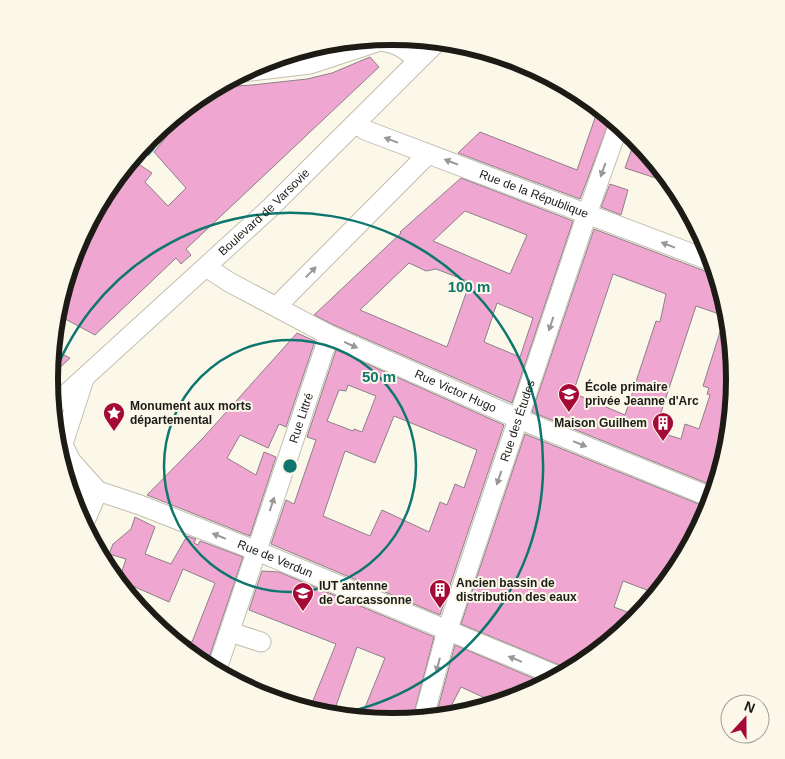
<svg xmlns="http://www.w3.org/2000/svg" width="785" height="759" font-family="Helvetica,sans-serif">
	<rect width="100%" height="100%" fill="#fbf8ea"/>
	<polygon fill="#67b8e1" points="145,142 155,149 149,156 139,150"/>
	<g fill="#efa7d1" stroke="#8d8087" fill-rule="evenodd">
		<polygon points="370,57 379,67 186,249 191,255 181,264 176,258 95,335 56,314 71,279 67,276 75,248 107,189 131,159 152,173 145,182 168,206 186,188 154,152 167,136 156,132 202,94 215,87 252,85 307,79 332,73"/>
		<polygon points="598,111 611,117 580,199 458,153 480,132 577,170 595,118"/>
		<polygon points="636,137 654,160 674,184 625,168"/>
		<path d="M461 178 573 221 512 403 334 325 314 315 401 233 400 232ZM465 211 527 235 510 274 433 241ZM409 263 426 271 436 269 470 282 447 347 360 310ZM497 303 533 318 520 357 484 342Z"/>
		<polygon points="610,184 628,190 621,215 601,207"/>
		<path d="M594 229 710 273H717L729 313 736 380 731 425 711 485 532 412ZM613 274 666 294 660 322 656 321 625 415 573 393ZM696 306 725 316 703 386 709 388 707 394 710 395 699 429 685 424 681 439 655 431Z"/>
		<polygon points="297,333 315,341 286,427 279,424 268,448 240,435 227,458 256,475 264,452 276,457 250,536 147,495 203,438"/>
		<polygon points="52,349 70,358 50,377 51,359"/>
		<path d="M336 350 504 425 440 615 271 544 286 500 294 504 316 440 307 437ZM348 385 376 396 362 432 354 429 353 431 327 421 339 390 346 391ZM394 416 477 450 464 488 455 484 447 505 440 502 429 532 382 510 370 536 323 516 345 451 375 463Z"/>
		<path d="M525 434 706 507 697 534 678 570 635 622 583 665 570 672 564 667 461 624ZM623 581 647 590 638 616 614 607Z"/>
		<polygon points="135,517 155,527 145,554 171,564 187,536 196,539 194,543 198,545 200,541 243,557 206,667 165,635 166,632 192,642 215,583 183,569 169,602 119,580 126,559 109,554 113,544 131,529"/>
		<polygon points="262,571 279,572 434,637 412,721 397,722 382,717 380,722 360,720 385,658 357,647 332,717 319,714 322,707 312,703 336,644 249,610"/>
		<polygon points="455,645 547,684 524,697 480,710 485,698 461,687 445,718 435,719"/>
	</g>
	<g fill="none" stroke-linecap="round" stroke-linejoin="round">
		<g stroke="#c2bfb1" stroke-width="21">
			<g id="minor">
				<path d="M243 72 310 64 380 41C398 43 404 49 417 59"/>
				<path id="s1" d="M356 123 365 130 714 262"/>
				<path id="s2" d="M206 267 229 282 329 335 519 419 713 498"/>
				<polyline points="277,306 428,154"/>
				<path id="s3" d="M52 407 269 209 438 41"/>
				<polyline points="63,445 71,461 98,491"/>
				<polyline points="59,456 84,379"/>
				<path id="s4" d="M68 487 98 491 140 505 257 551 560 677"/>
				<polyline points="82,523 85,521 98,491"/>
				<polyline points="230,632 261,642"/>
				<path id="s5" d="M216 672 329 335"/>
				<path id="s6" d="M423 720 447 631 587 214 619 124"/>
			</g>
		</g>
		<use href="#minor" stroke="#fff" stroke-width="19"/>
	</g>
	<defs><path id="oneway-solid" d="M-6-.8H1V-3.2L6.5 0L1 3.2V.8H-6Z" transform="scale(1.25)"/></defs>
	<g fill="#999896">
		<use href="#oneway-solid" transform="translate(391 140) rotate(-160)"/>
		<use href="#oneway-solid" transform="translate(451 162) rotate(-159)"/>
		<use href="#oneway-solid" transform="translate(603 170) rotate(110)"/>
		<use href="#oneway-solid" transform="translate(668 245) rotate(-159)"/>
		<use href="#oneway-solid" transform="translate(311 272) rotate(-45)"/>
		<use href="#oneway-solid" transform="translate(551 324) rotate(108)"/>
		<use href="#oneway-solid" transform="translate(351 345) rotate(24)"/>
		<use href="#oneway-solid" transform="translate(580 444) rotate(22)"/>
		<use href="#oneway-solid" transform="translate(499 478) rotate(109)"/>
		<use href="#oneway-solid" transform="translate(272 504) rotate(-72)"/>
		<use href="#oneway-solid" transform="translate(219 536) rotate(-158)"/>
		<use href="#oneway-solid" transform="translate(515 659) rotate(-158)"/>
		<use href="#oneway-solid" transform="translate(438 665) rotate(105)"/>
	</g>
	<g fill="none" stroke="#0f766e" stroke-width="2.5">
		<circle cx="290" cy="466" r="126"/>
		<path d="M50 386A253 253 0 1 1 327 716"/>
	</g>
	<defs>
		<g id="school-pin" transform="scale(1.125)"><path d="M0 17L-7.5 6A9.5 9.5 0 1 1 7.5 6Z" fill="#a50937" stroke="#fbf8ea"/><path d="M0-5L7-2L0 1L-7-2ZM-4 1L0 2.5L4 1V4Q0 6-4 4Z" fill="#fff"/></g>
		<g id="sight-pin" transform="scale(1.125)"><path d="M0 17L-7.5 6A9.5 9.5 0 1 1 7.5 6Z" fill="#a50937" stroke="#fbf8ea"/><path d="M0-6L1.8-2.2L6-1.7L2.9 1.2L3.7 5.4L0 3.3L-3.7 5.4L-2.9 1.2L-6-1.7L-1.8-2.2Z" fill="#fff"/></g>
		<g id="building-pin" transform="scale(1.125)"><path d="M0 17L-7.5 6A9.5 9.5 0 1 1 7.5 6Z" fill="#a50937" stroke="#fbf8ea"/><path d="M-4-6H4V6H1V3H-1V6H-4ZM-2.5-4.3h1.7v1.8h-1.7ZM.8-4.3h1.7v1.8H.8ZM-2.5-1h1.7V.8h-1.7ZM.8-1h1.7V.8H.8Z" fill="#fff"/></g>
		<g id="university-pin" transform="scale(1.125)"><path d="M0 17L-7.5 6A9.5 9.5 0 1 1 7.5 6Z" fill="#a50937" stroke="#fbf8ea"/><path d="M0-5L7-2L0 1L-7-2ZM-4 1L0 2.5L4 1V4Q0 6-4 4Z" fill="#fff"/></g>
	</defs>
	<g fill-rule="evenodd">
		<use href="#school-pin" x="569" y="394"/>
		<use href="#sight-pin" x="114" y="413"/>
		<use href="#building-pin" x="663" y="423"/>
		<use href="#building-pin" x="440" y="590"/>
		<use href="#university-pin" x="303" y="593"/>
	</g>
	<g text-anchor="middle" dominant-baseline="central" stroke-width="4" stroke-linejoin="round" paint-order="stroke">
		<g font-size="12" fill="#1c1b16" stroke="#fbf8ea">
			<text stroke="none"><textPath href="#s1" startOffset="192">Rue de la République</textPath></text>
			<text stroke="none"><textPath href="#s3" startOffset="288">Boulevard de Varsovie</textPath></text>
			<text stroke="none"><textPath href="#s2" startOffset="279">Rue Victor Hugo</textPath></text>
			<text stroke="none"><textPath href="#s5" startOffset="268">Rue Littré</textPath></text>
			<text stroke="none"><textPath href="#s6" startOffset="314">Rue des Études</textPath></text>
			<text stroke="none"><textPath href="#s4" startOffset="220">Rue de Verdun</textPath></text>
		</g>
		<g font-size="12" font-weight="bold" fill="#1c1b16" stroke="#fbf8ea" text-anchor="start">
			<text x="585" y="387">École primaire<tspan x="585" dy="14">privée Jeanne d'Arc</tspan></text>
			<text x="130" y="406">Monument aux morts<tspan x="130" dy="14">départemental</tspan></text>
			<text x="647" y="423" text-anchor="end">Maison Guilhem</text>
			<text x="456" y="583">Ancien bassin de<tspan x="456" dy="14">distribution des eaux</tspan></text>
			<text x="319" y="586">IUT antenne<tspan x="319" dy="14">de Carcassonne</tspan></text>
		</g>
	</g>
	<path d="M0 0H785V759H0ZM58 379a334 334 0 1 1 668 0a334 334 0 1 1-668 0Z" fill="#fbf8ea" fill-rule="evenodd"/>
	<path fill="none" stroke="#1c1b16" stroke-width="6" d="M58 379a334 334 0 1 1 668 0a334 334 0 1 1-668 0Z"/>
	<circle cx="290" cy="466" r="8" fill="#0f766e" stroke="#fbf8ea" stroke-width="2.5"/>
	<g font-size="15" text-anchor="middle" font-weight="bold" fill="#0f766e" stroke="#fbf8ea" stroke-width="4" stroke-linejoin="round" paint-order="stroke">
		<text x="469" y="292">100 m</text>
		<text x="379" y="382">50 m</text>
	</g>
	<g transform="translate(745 719) rotate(21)"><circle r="24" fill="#fbf8ea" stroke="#a2a095"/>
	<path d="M0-4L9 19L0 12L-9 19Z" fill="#a50937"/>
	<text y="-8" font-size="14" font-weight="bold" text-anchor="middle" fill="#1c1b16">N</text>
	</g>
</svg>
